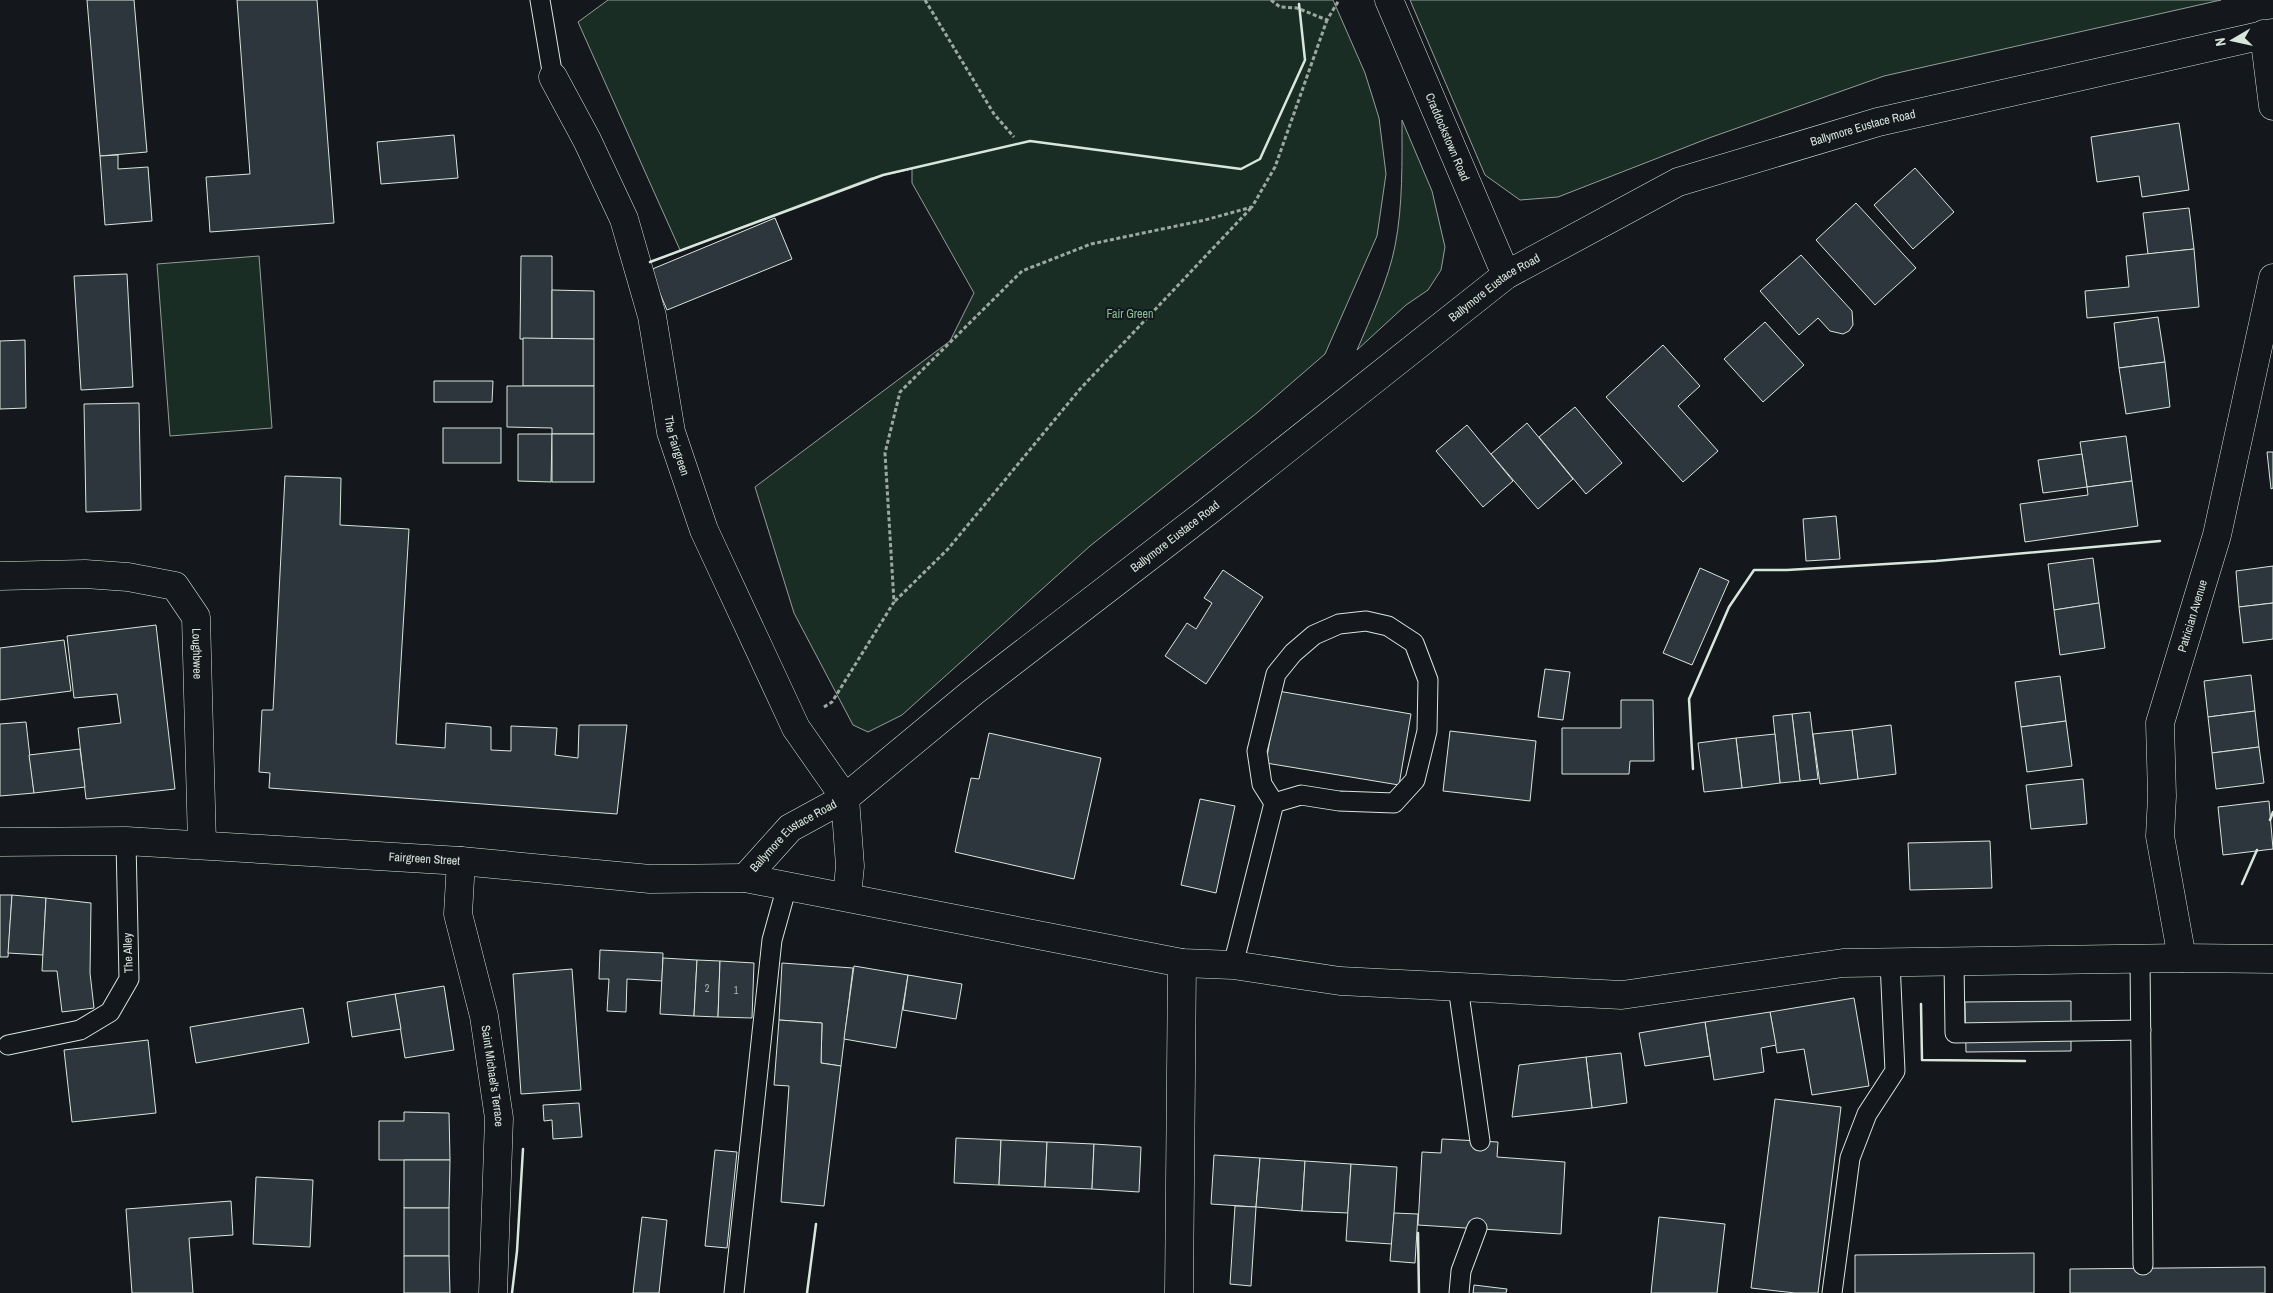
<svg xmlns="http://www.w3.org/2000/svg" width="2273" height="1293" font-family="'Archivo Narrow',sans-serif">
	<rect width="100%" height="100%" fill="#14181c"/>
	<g fill="#1a2d24" stroke="#939e99">
		<polygon points="608,0 1333,0 1365,73 1379,118 1386,174 1377,236 1325,354 1258,412 1090,546 902,715 868,732 853,725 794,613 755,487 950,341 974,293 912,183 912,169 871,178 680,250 578,22"/>
		<polygon points="1410,0 2221,0 1884,76 1709,138 1558,197 1520,200 1485,175"/>
		<path d="M1402 120 1432 191 1445 247 1441 270 1428 290 1406 305 1357 350C1370 320 1389 278 1395 246 1403 205 1402 162 1402 120Z"/>
		<polygon points="259,256 272,428 170,436 157,264"/>
	</g>
	<g fill="#2c363c" stroke="#d8e6dc">
		<polygon points="87,0 134,0 147,152 100,156"/>
		<polygon points="237,0 317,0 334,223 210,232 206,177 250,174"/>
		<polygon points="2179,123 2189,190 2142,197 2139,176 2097,182 2091,137"/>
		<polygon points="454,135 458,178 381,184 377,142"/>
		<polygon points="118,155 118,169 148,167 152,221 105,225 100,156"/>
		<polygon points="1915,168 1954,212 1913,249 1874,205"/>
		<polygon points="1856,203 1916,268 1875,305 1816,240"/>
		<polygon points="2189,208 2194,249 2148,254 2143,213"/>
		<polygon points="775,218 792,259 667,310 650,270"/>
		<polygon points="2194,249 2199,307 2087,318 2085,291 2129,287 2126,256"/>
		<polygon points="1801,255 1852,311 1853,325 1849,331 1843,334 1830,331 1818,318 1799,335 1760,291"/>
		<polygon points="521,256 552,256 552,339 520,339"/>
		<polygon points="127,274 133,387 81,390 74,276"/>
		<polygon points="552,290 594,291 594,339 552,339"/>
		<polygon points="2158,317 2165,362 2119,368 2114,323"/>
		<polygon points="1765,322 1804,365 1763,402 1724,359"/>
		<polygon points="523,338 594,339 594,386 523,386"/>
		<polygon points="25,340 26,408 0,409 0,341"/>
		<polygon points="1663,345 1700,386 1678,406 1718,451 1683,482 1606,397"/>
		<polygon points="2165,362 2170,407 2126,414 2119,368"/>
		<polygon points="434,381 493,381 492,402 434,402"/>
		<polygon points="507,386 594,386 594,434 552,434 552,428 507,427"/>
		<polygon points="139,403 141,510 86,512 84,404"/>
		<polygon points="1575,407 1622,463 1586,494 1539,437"/>
		<polygon points="1527,423 1573,479 1538,509 1491,454"/>
		<polygon points="1467,425 1513,481 1483,507 1436,451"/>
		<rect x="443" y="428" width="58" height="35"/>
		<polygon points="518,434 552,434 551,482 518,481"/>
		<rect x="552" y="434" width="42" height="48"/>
		<polygon points="2126,436 2132,481 2087,487 2080,442"/>
		<polygon points="2267,452 2273,452 2273,488 2271,489"/>
		<polygon points="2082,454 2087,487 2043,493 2038,460"/>
		<polygon points="285,476 341,478 340,525 409,529 396,744 445,748 446,723 491,727 491,750 511,751 511,726 557,728 555,755 578,758 579,725 627,725 617,814 269,788 270,773 259,772 262,710 273,710"/>
		<polygon points="2132,481 2138,526 2025,542 2020,504 2088,495 2087,487"/>
		<polygon points="1836,516 1840,559 1806,561 1803,519"/>
		<polygon points="2093,558 2099,603 2054,610 2048,564"/>
		<polygon points="2273,566 2273,603 2239,607 2236,571"/>
		<polygon points="1700,568 1729,581 1692,665 1663,653"/>
		<polygon points="1223,570 1263,597 1206,684 1165,656 1187,623 1196,629 1212,603 1204,598"/>
		<polygon points="2099,603 2105,648 2060,655 2054,610"/>
		<polygon points="2273,603 2273,639 2243,643 2239,607"/>
		<polygon points="156,625 175,789 86,799 78,728 121,723 117,694 74,698 67,636"/>
		<polygon points="64,640 71,691 0,700 0,648"/>
		<polygon points="1545,669 1570,672 1563,720 1538,717"/>
		<polygon points="2251,675 2255,711 2208,717 2204,681"/>
		<polygon points="2060,676 2066,721 2021,727 2015,682"/>
		<polygon points="1278,691 1411,714 1399,785 1266,763"/>
		<polygon points="1621,700 1653,700 1654,761 1630,761 1629,774 1562,774 1562,728 1621,728"/>
		<polygon points="2255,711 2259,747 2212,753 2208,717"/>
		<polygon points="1810,712 1818,779 1800,781 1792,714"/>
		<polygon points="1792,714 1800,781 1780,783 1773,716"/>
		<polygon points="2066,721 2072,766 2027,772 2021,727"/>
		<polygon points="26,722 34,793 0,796 0,724"/>
		<polygon points="1891,725 1896,774 1858,779 1852,730"/>
		<polygon points="1852,730 1858,779 1820,784 1813,734"/>
		<polygon points="1450,731 1536,741 1530,801 1443,791"/>
		<polygon points="989,733 1101,758 1074,879 955,852 971,778 979,779"/>
		<polygon points="1775,734 1780,783 1742,788 1736,738"/>
		<polygon points="1736,738 1742,788 1704,792 1698,743"/>
		<polygon points="2259,747 2264,783 2216,789 2212,753"/>
		<polygon points="80,749 85,787 34,793 29,755"/>
		<polygon points="2083,779 2087,824 2031,829 2026,785"/>
		<polygon points="1200,799 1235,806 1216,893 1181,885"/>
		<polygon points="2269,801 2273,849 2223,855 2218,807"/>
		<polygon points="1990,841 1992,888 1910,890 1908,843"/>
		<polygon points="0,895 12,895 8,957 0,957"/>
		<polygon points="12,895 46,898 43,955 8,953"/>
		<polygon points="46,898 91,903 90,973 94,1008 62,1012 57,971 42,971"/>
		<polygon points="600,950 663,953 662,981 627,979 626,1012 607,1011 609,979 599,979"/>
		<polygon points="663,958 697,960 694,1016 660,1014"/>
		<polygon points="697,960 720,961 718,1017 694,1016"/>
		<polygon points="720,961 754,963 752,1018 718,1017"/>
		<polygon points="782,963 853,968 841,1066 821,1063 822,1023 779,1020"/>
		<polygon points="854,966 908,975 896,1048 844,1039"/>
		<polygon points="572,969 581,1090 521,1094 513,974"/>
		<polygon points="908,975 962,984 956,1019 903,1010"/>
		<polygon points="444,986 454,1050 405,1058 395,994"/>
		<polygon points="395,994 401,1029 352,1037 347,1002"/>
		<polygon points="1854,998 1869,1086 1812,1095 1804,1049 1777,1053 1770,1012"/>
		<polygon points="2071,1001 2071,1051 1966,1052 1965,1002"/>
		<polygon points="303,1008 309,1043 196,1063 190,1027"/>
		<polygon points="1770,1012 1776,1045 1761,1048 1764,1072 1714,1080 1705,1022"/>
		<polygon points="779,1020 822,1023 821,1063 841,1066 824,1206 781,1202 789,1086 774,1085"/>
		<polygon points="1705,1022 1710,1056 1645,1066 1639,1033"/>
		<polygon points="148,1040 156,1113 72,1122 64,1050"/>
		<polygon points="1621,1053 1627,1103 1592,1108 1586,1057"/>
		<polygon points="1586,1057 1592,1108 1512,1117 1519,1065"/>
		<polygon points="1775,1099 1841,1107 1818,1293 1795,1293 1751,1288"/>
		<polygon points="579,1103 582,1137 553,1139 552,1120 544,1121 543,1105"/>
		<polygon points="404,1112 449,1113 450,1160 379,1160 379,1121 404,1121"/>
		<polygon points="956,1138 1001,1140 999,1185 954,1183"/>
		<polygon points="1442,1139 1498,1142 1497,1157 1565,1162 1561,1234 1418,1225 1422,1152 1441,1153"/>
		<polygon points="1001,1140 1047,1142 1045,1187 999,1185"/>
		<polygon points="1047,1142 1094,1144 1092,1189 1045,1187"/>
		<polygon points="1094,1144 1141,1147 1139,1192 1092,1189"/>
		<polygon points="715,1150 737,1152 727,1248 705,1246"/>
		<polygon points="1214,1155 1260,1158 1256,1207 1211,1204"/>
		<polygon points="1260,1158 1305,1161 1302,1211 1256,1207"/>
		<polygon points="404,1160 450,1160 449,1208 404,1208"/>
		<polygon points="1305,1161 1351,1164 1348,1213 1302,1211"/>
		<polygon points="1351,1164 1397,1167 1392,1244 1346,1241"/>
		<polygon points="256,1177 313,1180 310,1247 253,1244"/>
		<polygon points="231,1201 233,1235 189,1238 193,1293 132,1293 126,1209"/>
		<polygon points="1235,1206 1256,1207 1251,1286 1230,1284"/>
		<rect x="404" y="1208" width="45" height="48"/>
		<polygon points="1394,1213 1418,1214 1415,1263 1390,1261"/>
		<polygon points="642,1217 667,1220 659,1293 633,1293"/>
		<polygon points="1659,1217 1725,1224 1717,1293 1651,1293"/>
		<polygon points="2034,1253 2034,1293 1855,1293 1855,1255"/>
		<polygon points="404,1256 449,1256 450,1293 404,1293"/>
		<polygon points="2265,1267 2265,1293 2070,1293 2070,1269"/>
		<polygon points="1474,1285 1507,1289 1506,1293 1473,1293"/>
	</g>
	<g fill="none" stroke-linecap="round" stroke-linejoin="round">
		<g stroke="#d8e6dc" stroke-width="21">
			<g id="service">
				<polyline points="540,0 553,77"/>
				<polyline points="2140,959 2143,1265"/>
				<polyline points="1954,961 1955,1033 2141,1030"/>
				<polyline points="1233,965 1274,803 1301,795 1339,801 1394,803 1415,780 1427,731 1428,680 1414,643 1388,626 1366,621 1339,624 1314,635 1293,653 1276,674 1257,751 1262,784 1274,803"/>
				<polyline points="1458,987 1480,1141"/>
				<polyline points="8,1045 80,1030 110,1012 129,979 126,841"/>
				<polyline points="734,1293 772,940 787,886"/>
				<polyline points="1459,1293 1461,1271 1477,1228"/>
				<polyline points="1832,1293 1850,1158 1867,1114 1895,1071 1890,962"/>
			</g>
		</g>
		<g stroke="#d8e6dc" stroke-width="29">
			<g id="minor">
				<polyline points="2264,34 2273,106"/>
				<path id="s1" d="M553 77 587 140 624 219 652 316 671 432 704 530 796 728 845 798"/>
				<path id="s2" d="M461 861 458 914 484 1016 499 1118 493 1293"/>
				<path id="s3" d="M2182 958 2160 836 2162 796 2160 723 2217 535 2273 278"/>
				<polyline points="1179,1293 1182,963"/>
			</g>
		</g>
		<g stroke="#d8e6dc" stroke-width="29">
			<g id="tertiary">
				<path id="s4" d="M1389 0 1506 275"/>
				<path id="s5" d="M0 576 85 574 128 577 175 586 196 617 202 844"/>
			</g>
		</g>
		<g stroke="#d8e6dc" stroke-width="29">
			<g id="secondary">
				<polyline points="845,798 850,866 847,896"/>
				<path id="s6" d="M0 842 126 841 461 861 650 879 745 878 1182 963 1233 965 1340 981 1622 995 1843 963 2182 958 2273 959"/>
				<path id="s7" d="M745 878 790 828 845 798 973 692 1207 512 1506 275 1678 182 1878 122 2273 33"/>
			</g>
		</g>
		<g stroke="#9da8a2" stroke-width="3" stroke-dasharray="4 2.5" stroke-linecap="butt">
			<polyline points="925,0 994,114 1014,137"/>
			<polyline points="1271,0 1280,7 1297,8 1327,20 1339,0"/>
			<polyline points="895,601 948,549 1080,389 1251,208"/>
			<polyline points="824,707 832,702 894,602 885,453 900,392 1022,271 1091,244 1205,220 1252,207 1275,167 1327,20"/>
		</g>
		<use href="#service" stroke="#14181c" stroke-width="19"/>
		<use href="#minor" stroke="#14181c" stroke-width="28"/>
		<use href="#tertiary" stroke="#14181c" stroke-width="28"/>
		<use href="#secondary" stroke="#14181c" stroke-width="28"/>
		<g stroke="#d8e6dc" stroke-width="2.5">
			<polyline points="650,262 883,175 1030,141 1241,169 1260,159 1305,60 1299,4"/>
			<polyline points="1693,769 1689,699 1729,607 1754,570 1787,570 1936,561 2160,541"/>
			<polyline points="2270,820 2273,812"/>
			<polyline points="2242,884 2257,850"/>
			<polyline points="1921,1004 1922,1060 2025,1061"/>
			<polyline points="1418,1233 1419,1293"/>
			<polyline points="512,1293 517,1251 523,1149"/>
			<polyline points="807,1293 816,1224"/>
		</g>
	</g>
	<g text-anchor="middle" dominant-baseline="central" stroke-width="4" stroke-linejoin="round" paint-order="stroke">
		<g font-size="10" fill="#adbab4">
			<text x="707" y="988">2</text>
			<text x="736" y="990">1</text>
		</g>
		<g font-size="12" fill="#d8e6dc" stroke="#14181c">
			<text stroke="none"><textPath href="#s7" startOffset="1361">Ballymore Eustace Road</textPath></text>
			<text stroke="none"><textPath href="#s4" startOffset="149">Craddockstown Road</textPath></text>
			<text stroke="none"><textPath href="#s7" startOffset="956">Ballymore Eustace Road</textPath></text>
			<text stroke="none"><textPath href="#s1" startOffset="392">The Fairgreen</textPath></text>
			<text stroke="none"><textPath href="#s7" startOffset="551">Ballymore Eustace Road</textPath></text>
			<text stroke="none"><textPath href="#s3" startOffset="349">Patrician Avenue</textPath></text>
			<text stroke="none"><textPath href="#s5" startOffset="250">Loughbwee</textPath></text>
			<text stroke="none"><textPath href="#s7" startOffset="65">Ballymore Eustace Road</textPath></text>
			<text stroke="none"><textPath href="#s6" startOffset="425">Fairgreen Street</textPath></text>
			<text transform="translate(128 953) rotate(-92)">The Alley</text>
			<text stroke="none"><textPath href="#s2" startOffset="219">Saint Michael's Terrace</textPath></text>
		</g>
		<g font-size="12" fill="#8ac095" stroke="#14181c">
			<text x="1130" y="314">Fair Green</text>
		</g>
	</g>
	<g transform="translate(2233 40) rotate(261)" stroke="#14181c" stroke-width="4" paint-order="stroke">
	<path d="M0-4L9 19L0 12L-9 19Z" fill="#d8e6dc"/>
	<text y="-8" font-size="14" font-weight="bold" text-anchor="middle" fill="#d8e6dc">N</text>
	</g>
</svg>
